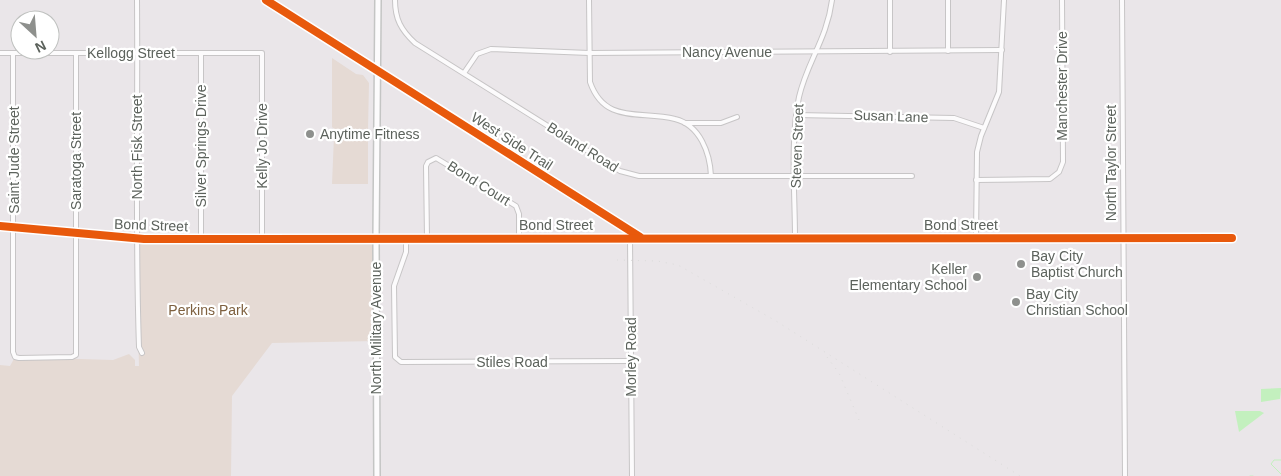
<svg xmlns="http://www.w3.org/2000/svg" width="1281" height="476" font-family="Helvetica,sans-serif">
	<rect width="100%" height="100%" fill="#eae6e9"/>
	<g fill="#e5dad4">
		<polygon points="332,58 356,74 363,75 369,83 368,129 334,129 332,127"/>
		<polygon points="334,136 368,136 368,184 332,184"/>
		<polygon points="136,239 376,239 376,341 272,343 232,396 231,476 0,476 0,365 10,366 15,357 113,360 129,354 135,360 135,366 139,366"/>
	</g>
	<g fill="#c3f0be">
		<polygon points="1281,388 1280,399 1261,402 1261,389"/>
		<polygon points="1235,411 1260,411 1264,413 1239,432"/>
	</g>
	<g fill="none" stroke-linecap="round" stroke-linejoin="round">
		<g stroke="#c3f0be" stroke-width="1">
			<polyline points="1281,460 1274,460 1271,464 1281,474"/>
			<polyline points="1250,476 1253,476"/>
		</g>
		<g stroke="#c7c5c6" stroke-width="6">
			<g id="street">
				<path d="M137 0C138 116 135 231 139 347L142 353"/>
				<path d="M395 0C395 19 401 30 415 43L620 171 639 176H912"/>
				<path d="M589 0 590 82C605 125 641 110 675 119 700 125 710 153 711 176"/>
				<polyline points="1122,0 1125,476"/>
				<polyline points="948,51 948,0"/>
				<polyline points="890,52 890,0"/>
				<polyline points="0,53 262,53 262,239"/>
				<polyline points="13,53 13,352 15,357 19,358 72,357 76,355 76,53"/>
				<polyline points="201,53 201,239"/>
				<polyline points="464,73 477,54 491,49 589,53 1002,50"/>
				<polyline points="796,115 954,118 984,128"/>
				<polyline points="685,123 721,123 737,117"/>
				<polyline points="976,180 1050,179 1059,172 1063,162 1062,0"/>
				<polyline points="0,226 144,239 1232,238"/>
				<polyline points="976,237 977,152 981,136 999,92 1004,0"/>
				<polyline points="406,238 406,252 394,286 395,357 401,362 631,361"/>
				<polyline points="427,238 426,166 428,162 436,158 516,206 519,214 519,238"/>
				<polyline points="630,238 632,476"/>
				<path d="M795 238C795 194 790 139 799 97 807 62 827 39 832 0"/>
			</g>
		</g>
		<g stroke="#c4c5c4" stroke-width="8">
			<polyline id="secondary" points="377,476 376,239 378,0"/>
		</g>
		<use href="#street" stroke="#fcfbfc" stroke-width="4"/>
		<use href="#secondary" stroke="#fcfbfc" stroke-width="5"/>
		<g stroke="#dcdcdb" stroke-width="1" stroke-dasharray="1 6" stroke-linecap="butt">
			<polyline points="617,260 657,261 678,265 776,321 1020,476"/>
			<polyline points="827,357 839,373 859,420"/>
		</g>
		<g stroke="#fff" stroke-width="11">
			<g id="cycleway">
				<polyline points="266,0 640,237"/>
				<polyline points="0,226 144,239 1232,238"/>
			</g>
		</g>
		<use href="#cycleway" stroke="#e8590c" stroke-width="8"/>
	</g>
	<g fill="#8e908d" stroke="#fff" stroke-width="2">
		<circle cx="310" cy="134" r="5"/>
		<circle cx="1021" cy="264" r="5"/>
		<circle cx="977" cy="277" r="5"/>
		<circle cx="1016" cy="302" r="5"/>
	</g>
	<g text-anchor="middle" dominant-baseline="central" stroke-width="4.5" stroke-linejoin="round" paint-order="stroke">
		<g font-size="14" fill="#5c625c" stroke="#fff">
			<text x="727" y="52">Nancy Avenue</text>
			<text x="131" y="53">Kellogg Street</text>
			<text transform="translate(1062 86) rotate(-90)">Manchester Drive</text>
			<text transform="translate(891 116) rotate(2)">Susan Lane</text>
			<text transform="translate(512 141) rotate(33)">West Side Trail</text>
			<text transform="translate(201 146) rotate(-90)">Silver Springs Drive</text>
			<text transform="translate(262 146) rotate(-90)">Kelly Jo Drive</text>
			<text transform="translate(797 146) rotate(-88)">Steven Street</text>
			<text transform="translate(137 147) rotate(-90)">North Fisk Street</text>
			<text transform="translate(583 147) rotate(32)">Boland Road</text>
			<text transform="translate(14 160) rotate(-90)">Saint Jude Street</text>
			<text transform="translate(76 161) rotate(-90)">Saratoga Street</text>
			<text transform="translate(1111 163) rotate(-90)">North Taylor Street</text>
			<text transform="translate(479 183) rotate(32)">Bond Court</text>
			<text transform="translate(151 225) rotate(2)">Bond Street</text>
			<text x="556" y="225">Bond Street</text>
			<text x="961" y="225">Bond Street</text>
			<text transform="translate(376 328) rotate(-90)">North Military Avenue</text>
			<text transform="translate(631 357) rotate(-90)">Morley Road</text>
			<text x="512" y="362">Stiles Road</text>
		</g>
		<g font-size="14" fill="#5c625c" stroke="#fff" text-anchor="start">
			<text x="320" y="134">Anytime Fitness</text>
			<text x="1031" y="256">Bay City<tspan x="1031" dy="16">Baptist Church</tspan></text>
			<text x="967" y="269" text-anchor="end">Keller<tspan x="967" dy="16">Elementary School</tspan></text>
			<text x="1026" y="294">Bay City<tspan x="1026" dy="16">Christian School</tspan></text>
		</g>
		<g font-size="14" fill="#7e603f" stroke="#fff">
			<text x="208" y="310">Perkins Park</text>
		</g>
	</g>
	<g transform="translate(35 35) rotate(154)"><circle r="24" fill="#ffffff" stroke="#bec0be"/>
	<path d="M0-4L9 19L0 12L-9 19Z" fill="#8e908d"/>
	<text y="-8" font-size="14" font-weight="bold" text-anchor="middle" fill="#5c625c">N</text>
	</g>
</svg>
